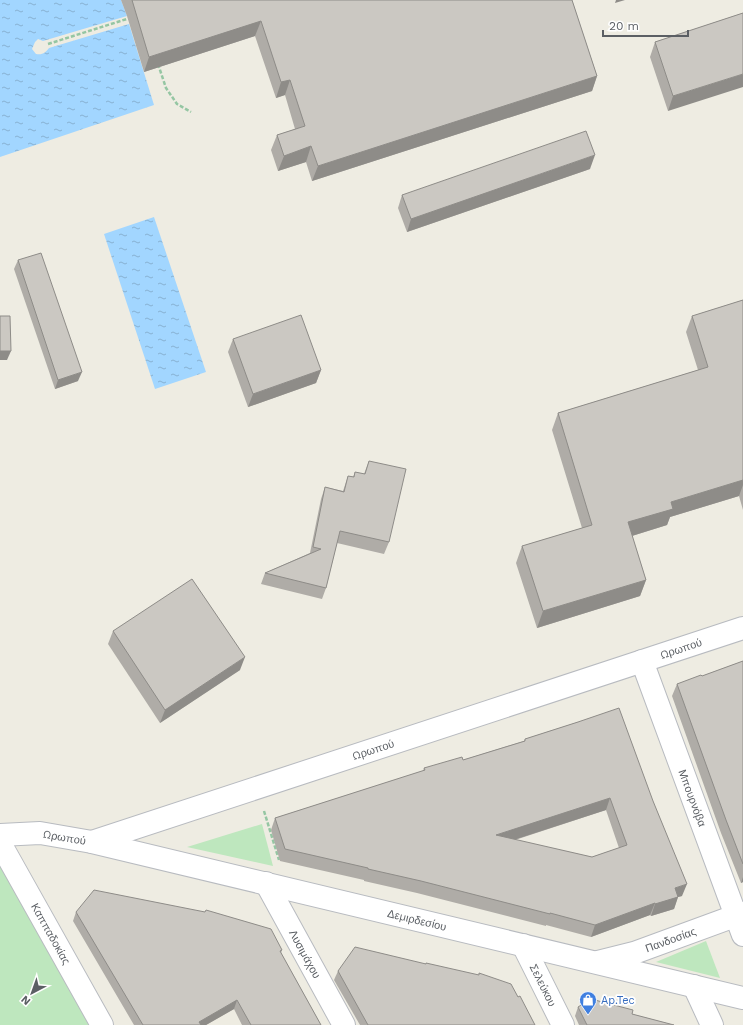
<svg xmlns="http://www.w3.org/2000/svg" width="743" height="1025" font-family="'Work Sans',sans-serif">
	<defs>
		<pattern id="water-ripples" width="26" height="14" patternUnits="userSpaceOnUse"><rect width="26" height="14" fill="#a2d6ff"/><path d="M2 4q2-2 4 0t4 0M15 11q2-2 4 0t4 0" fill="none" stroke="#87b1d2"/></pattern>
	</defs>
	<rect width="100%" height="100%" fill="#eeece2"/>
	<g fill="#bee7be">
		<polygon points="262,824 273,866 187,847"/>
		<polygon points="0,843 102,1025 0,1025"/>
		<polygon points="706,941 720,978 656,962"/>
	</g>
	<g fill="url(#water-ripples)">
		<path d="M0 0H121L127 16 43 41 38 39 35 42 32 49 36 54C43 55 45 53 49 48L129 24 154 105 0 157Z"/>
		<polygon points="154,217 206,372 155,389 104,234"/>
	</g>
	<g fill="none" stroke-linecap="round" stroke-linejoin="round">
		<g stroke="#b8bbc0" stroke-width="24">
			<g id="minor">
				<path id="s1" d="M642 661 743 935"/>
				<path id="s2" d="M0 835 40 833 92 842 743 998"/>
				<path id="s3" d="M92 842 743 628"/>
				<path id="s4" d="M0 843 102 1025"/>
				<path id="s5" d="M266 883 344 1025"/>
				<path id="s6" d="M523 945 563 1025"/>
				<path id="s7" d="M598 962 634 953 743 913"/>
				<polyline points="694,986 712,1025"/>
			</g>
		</g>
		<g stroke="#95c6a3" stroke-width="2.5" stroke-dasharray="4 2" stroke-linecap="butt">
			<polyline points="48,44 130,18"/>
			<polyline points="158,64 166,88 177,104 191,112"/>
			<polyline points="264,811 279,860"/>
		</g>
		<use href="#minor" stroke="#fff" stroke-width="22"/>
	</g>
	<g fill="#afaca7" fill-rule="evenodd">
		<polygon points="121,0 572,0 597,76 592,91 312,181 306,162 278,171 271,150 277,135 295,129 285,95 276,98 255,36 144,72 127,16"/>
		<polygon points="743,13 668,111 650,57 655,42"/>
		<polygon points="590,169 407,232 398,208 402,195"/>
		<polygon points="18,260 78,381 55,389 14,269"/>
		<polygon points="743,300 743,510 739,496 670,517 667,525 632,536 646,580 640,596 537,628 516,563 522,546 582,528 552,430 558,413 698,370 686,332 692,316"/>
		<polygon points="233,339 321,370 316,383 248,407 228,352"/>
		<polygon points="369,461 389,542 384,554 337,543 326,588 322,599 261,584 265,573 310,553 321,499 325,487 343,491 348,476 353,477 355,472 364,474"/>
		<polygon points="113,631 240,670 160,723 108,644"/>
		<polygon points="743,661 743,882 741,883 721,833 672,696 677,684 702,676"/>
		<path d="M578 722 682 896 678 897 674 909 651 916 650 915 591 937 546 925V926L417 893 364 881V880L280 861 271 830 275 818 423 771 424 768 463 760 524 741 525 739ZM606 810 619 848 592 857 515 840Z"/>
		<polygon points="76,912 282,950 281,953 321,1025 242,1025 234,1009 206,1025 134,1025 73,921"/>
		<polygon points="338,971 518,997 535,1025 360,1025 334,980"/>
		<polygon points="578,1007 632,1014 674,1025 579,1025 575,1016"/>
	</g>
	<g fill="#8e8c88">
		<polygon points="616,0 625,0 615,3"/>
		<polygon points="261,21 255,36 144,72 149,57"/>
		<polygon points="743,74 743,87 668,111 673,96"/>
		<polygon points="597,76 592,91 312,181 318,166"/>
		<polygon points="290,80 285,95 276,98 281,82"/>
		<polygon points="311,146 306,162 278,171 284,156"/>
		<polygon points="595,155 590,169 407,232 411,219"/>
		<polygon points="0,351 11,351 7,360 0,360"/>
		<polygon points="321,370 316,383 248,407 253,394"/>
		<polygon points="82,372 78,381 55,389 58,380"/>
		<polygon points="743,480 743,485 739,496 670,517 667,525 622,539 628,522 671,502"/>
		<polygon points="646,580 640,596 537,628 543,611"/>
		<polygon points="245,657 240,670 160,723 165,710"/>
		<polygon points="610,798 606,810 492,847 496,835"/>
		<polygon points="743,877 743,882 741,883"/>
		<polygon points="687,884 682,896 678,897 674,909 651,916 655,904 675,888"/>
		<polygon points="655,903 650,915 591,937 595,925"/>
		<polygon points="237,1000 234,1009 206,1025 198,1025 199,1022"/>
	</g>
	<g fill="#cbc8c2" stroke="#8e8c88" fill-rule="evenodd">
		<polygon points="132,0 572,0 597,76 318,166 311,146 284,156 277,135 305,126 290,80 281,82 261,21 149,57"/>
		<polygon points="743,13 743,74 673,96 655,42"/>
		<polygon points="586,131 595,155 411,219 402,195"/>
		<polygon points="41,253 82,372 58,380 18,260"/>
		<polygon points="743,300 743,480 671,502 673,509 628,522 646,580 543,611 522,546 592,525 558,413 708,367 692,316"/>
		<polygon points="301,315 321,370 253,394 233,339"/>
		<polygon points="0,316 10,316 11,351 0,351"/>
		<polygon points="369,461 406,469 389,542 340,531 326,588 265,573 321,549 313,547 325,487 344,492 348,476 354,477 355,472 365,474"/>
		<polygon points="192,579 245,657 165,710 113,631"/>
		<polygon points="743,661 743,864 726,820 677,684 701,675 702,676"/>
		<path d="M619 708 653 801 687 884 675 888 678 897 655 904V903L595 925 550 913V914L421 881 368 869V868L285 849 275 818 425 770 424 768 462 757 463 760 525 741V739L578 722ZM610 798 627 845 592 857 496 835Z"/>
		<polygon points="94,890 205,912 206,910 271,929 282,950 280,951 321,1025 251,1025 237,1000 199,1022 201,1025 143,1025 76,912"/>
		<polygon points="355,947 426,964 426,963 479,975 479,973 511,984 518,997 520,996 535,1025 368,1025 338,971"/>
		<polygon points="591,999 633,1010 632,1014 674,1025 587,1025 578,1007"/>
	</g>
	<defs>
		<g id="shop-pin" transform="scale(0.9)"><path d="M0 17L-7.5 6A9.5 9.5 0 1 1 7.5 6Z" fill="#3f7fe0" stroke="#fff"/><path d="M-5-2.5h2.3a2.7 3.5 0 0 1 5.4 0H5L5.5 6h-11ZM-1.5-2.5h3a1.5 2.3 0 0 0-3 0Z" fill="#fff"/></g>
	</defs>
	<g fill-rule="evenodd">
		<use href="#shop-pin" x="588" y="1000"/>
	</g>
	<g text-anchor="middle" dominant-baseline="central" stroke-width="3.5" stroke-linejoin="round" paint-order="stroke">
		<g font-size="11" fill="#5b5f64" stroke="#fff">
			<text stroke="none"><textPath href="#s3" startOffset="620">Ωρωπού</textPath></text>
			<text stroke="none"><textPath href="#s3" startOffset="296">Ωρωπού</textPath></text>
			<text stroke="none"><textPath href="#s1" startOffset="146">Μπουρνόβα</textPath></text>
			<text stroke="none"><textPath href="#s2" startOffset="65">Ωρωπού</textPath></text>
			<text stroke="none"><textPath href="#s2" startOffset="427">Δεμιρδεσίου</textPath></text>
			<text stroke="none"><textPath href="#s4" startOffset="104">Καππαδοκίας</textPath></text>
			<text stroke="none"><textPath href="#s7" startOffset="76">Πανδοσίας</textPath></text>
			<text stroke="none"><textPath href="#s5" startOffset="81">Λυσιμάχου</textPath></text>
			<text stroke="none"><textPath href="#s6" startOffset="45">Σελεύκου</textPath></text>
		</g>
		<g font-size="11" fill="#366cbe" stroke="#fff" text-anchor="start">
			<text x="601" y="1000">Ap.Tec</text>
		</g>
	</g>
	<g transform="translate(32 993) rotate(221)" stroke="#ffffff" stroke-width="3" paint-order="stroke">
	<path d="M0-3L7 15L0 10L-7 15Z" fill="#5b5f64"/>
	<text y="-6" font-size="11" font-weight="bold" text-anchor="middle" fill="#5b5f64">N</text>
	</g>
	<path d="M603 30v6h85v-6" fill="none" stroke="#5b5f64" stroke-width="2"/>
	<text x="609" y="30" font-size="12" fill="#5b5f64" stroke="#ffffff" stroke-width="3" paint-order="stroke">20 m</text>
</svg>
